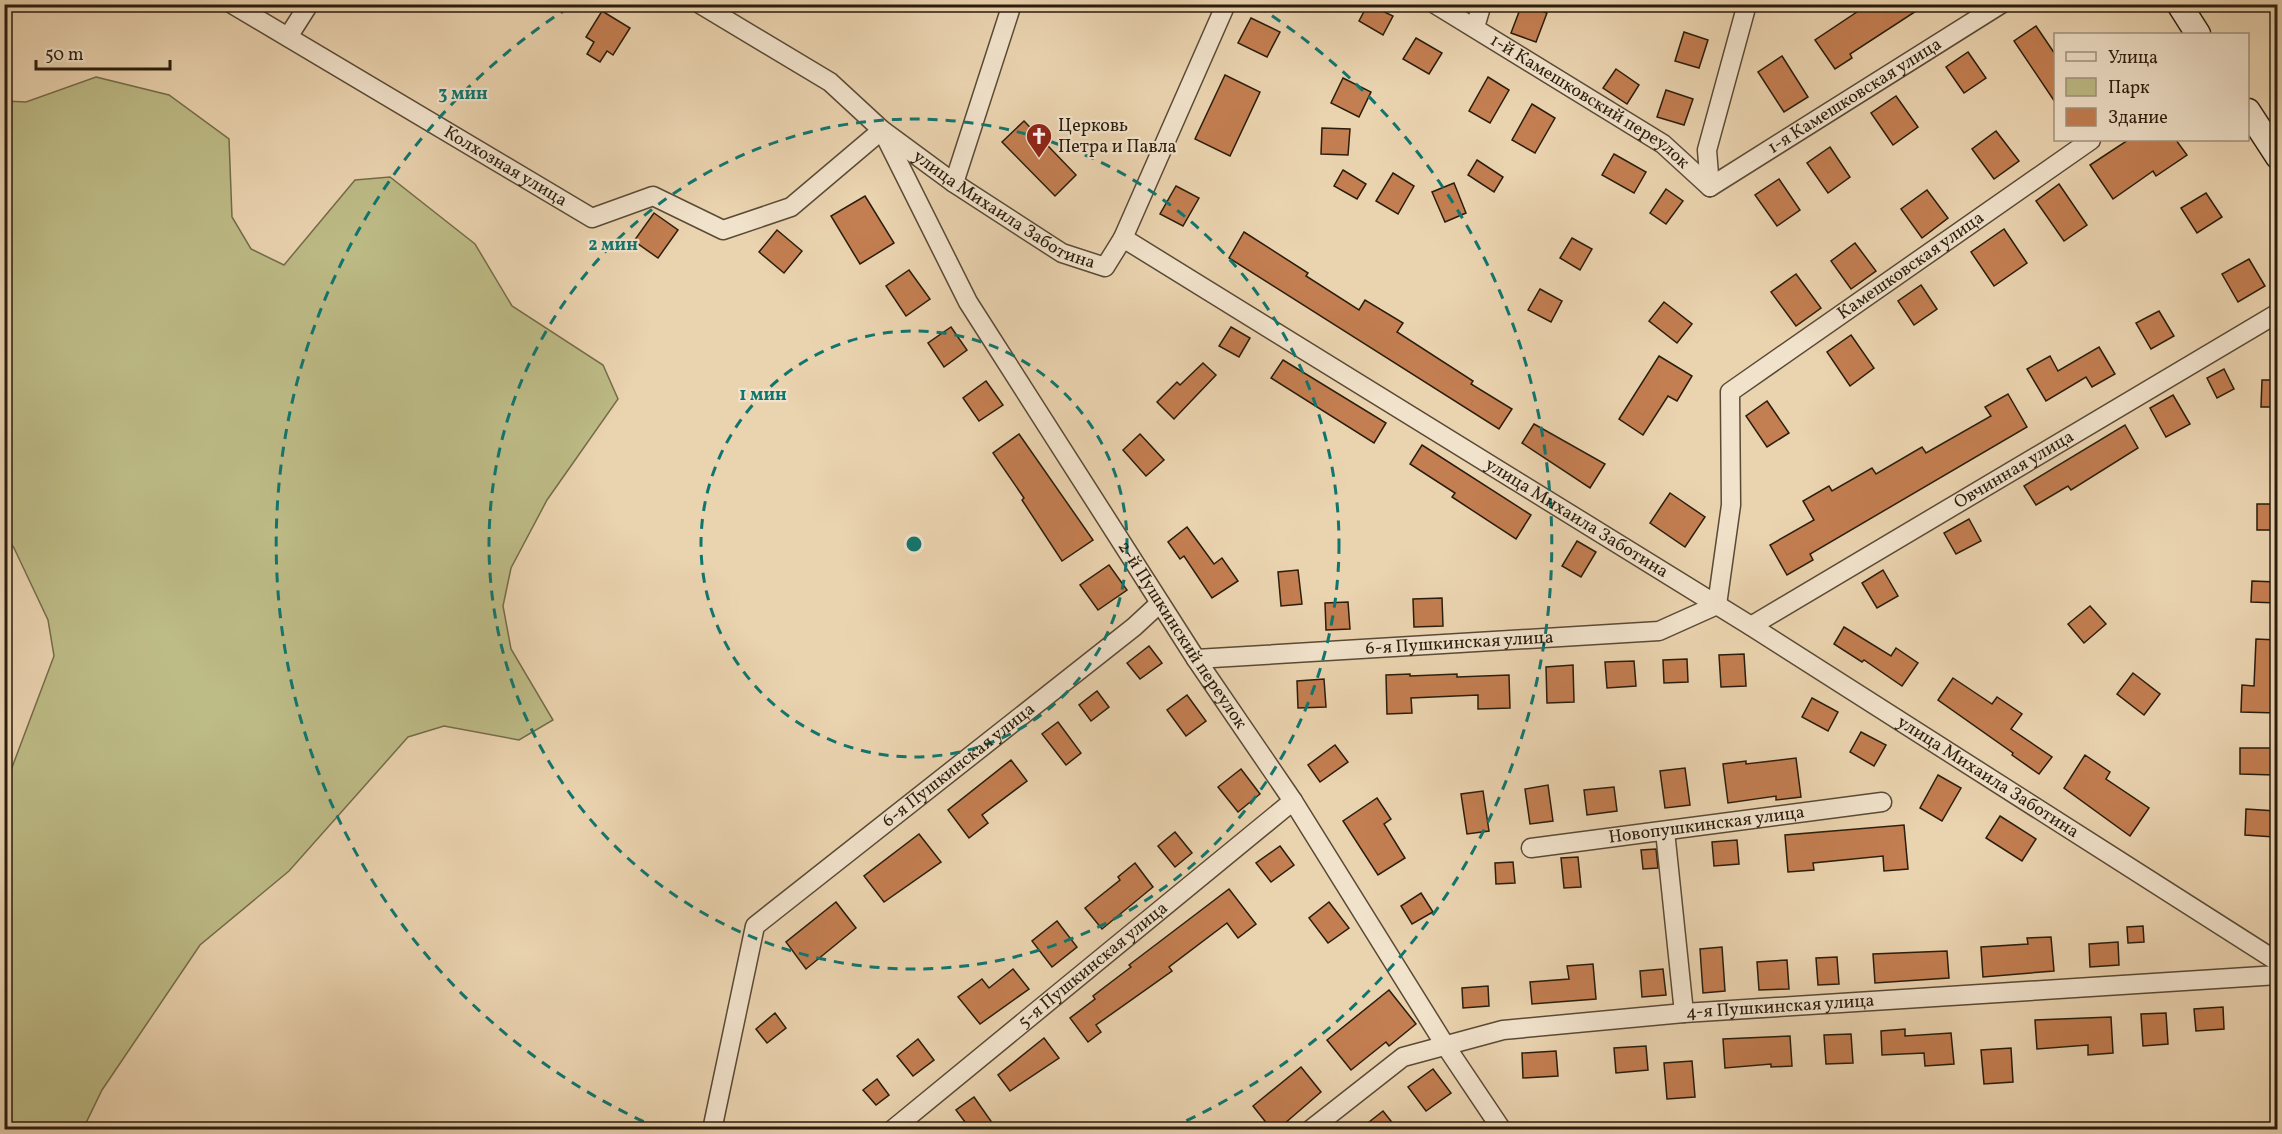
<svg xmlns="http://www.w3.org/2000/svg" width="2282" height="1134" font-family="Vollkorn,serif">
	<rect width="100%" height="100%" fill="#ead3af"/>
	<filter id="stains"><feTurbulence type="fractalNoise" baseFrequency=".00333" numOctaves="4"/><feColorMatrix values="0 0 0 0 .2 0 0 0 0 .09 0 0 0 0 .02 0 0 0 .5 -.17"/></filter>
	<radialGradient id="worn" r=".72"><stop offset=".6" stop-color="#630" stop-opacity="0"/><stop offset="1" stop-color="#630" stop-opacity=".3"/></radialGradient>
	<polygon fill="#bdbb86" stroke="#746c49" stroke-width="1.5" points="96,77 169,95 229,139 232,217 251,249 284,265 355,180 390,177 475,244 512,306 603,365 618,399 547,500 511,568 503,606 511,649 553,720 519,740 444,726 408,737 289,871 200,945 102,1090 83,1129 5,1129 5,786 54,656 48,620 14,548 5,534 5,101 26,102"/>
	<g fill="#c37e51" stroke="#2a1d0c" stroke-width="1.5">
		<polygon points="1368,4 1393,16 1383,35 1359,21"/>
		<polygon points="1522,4 1547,13 1536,42 1511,33"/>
		<polygon points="1869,4 1927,4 1850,54 1852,58 1835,69 1815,40"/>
		<polygon points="602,11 630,28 613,55 607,51 600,62 587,54 594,42 586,37"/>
		<polygon points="1251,18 1280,32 1267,57 1238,43"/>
		<polygon points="2036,26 2055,54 2055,102 2014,41"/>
		<polygon points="1684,32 1708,40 1699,68 1675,61"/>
		<polygon points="1416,38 1442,53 1429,74 1403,59"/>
		<polygon points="1968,52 1986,78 1964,93 1946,67"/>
		<polygon points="1782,56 1808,97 1784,112 1758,72"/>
		<polygon points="1616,69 1639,85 1627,104 1603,88"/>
		<polygon points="1225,75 1260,92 1230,156 1195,139"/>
		<polygon points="1488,77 1509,90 1490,123 1469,111"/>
		<polygon points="1343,78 1371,92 1359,117 1331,103"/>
		<polygon points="1666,90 1693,99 1684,125 1657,117"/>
		<polygon points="1896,96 1918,127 1893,145 1871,113"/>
		<polygon points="1532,104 1555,118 1535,153 1512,140"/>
		<polygon points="1024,121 1076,175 1055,196 1002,142"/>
		<polygon points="1322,128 1350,129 1348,155 1321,154"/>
		<polygon points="1996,131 2019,161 1994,179 1972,149"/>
		<polygon points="2128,140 2176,140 2187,155 2156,176 2153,171 2113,199 2090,165"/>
		<polygon points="1830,147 1850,177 1828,193 1807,163"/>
		<polygon points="1614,154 1646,172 1634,193 1602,175"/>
		<polygon points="1477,160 1503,177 1494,192 1468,175"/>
		<polygon points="1343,170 1366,184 1357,199 1334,186"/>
		<polygon points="1393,173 1414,186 1398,214 1376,201"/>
		<polygon points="1779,179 1800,210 1777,226 1755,195"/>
		<polygon points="1454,183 1466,213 1445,222 1432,192"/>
		<polygon points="2059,184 2087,225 2064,241 2036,201"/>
		<polygon points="1176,186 1199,198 1183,226 1160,214"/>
		<polygon points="1666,189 1683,201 1666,224 1650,213"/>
		<polygon points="1927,190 1948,218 1922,238 1901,209"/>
		<polygon points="2206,193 2222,217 2197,233 2181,208"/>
		<polygon points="865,196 894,243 860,264 831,216"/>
		<polygon points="654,213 678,230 658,258 634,241"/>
		<polygon points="2004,229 2027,263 1994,286 1971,252"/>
		<polygon points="777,230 802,251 784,273 759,252"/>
		<polygon points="1244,232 1308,273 1306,276 1359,310 1365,300 1403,323 1397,332 1473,381 1471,384 1512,409 1499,429 1229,258"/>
		<polygon points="1572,238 1592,249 1580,270 1560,258"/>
		<polygon points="1855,243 1876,271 1851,289 1831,261"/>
		<polygon points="2249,259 2265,286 2238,302 2222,274"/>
		<polygon points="909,270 930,299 906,316 886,286"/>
		<polygon points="1796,274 1821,308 1796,326 1771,292"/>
		<polygon points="1921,285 1937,309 1914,325 1898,301"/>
		<polygon points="1540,289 1562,301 1551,322 1528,310"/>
		<polygon points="1664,302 1692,324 1677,343 1649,321"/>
		<polygon points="2159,311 2174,336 2151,349 2136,323"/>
		<polygon points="951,327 967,350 944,367 928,343"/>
		<polygon points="1231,327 1250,338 1239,357 1219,346"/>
		<polygon points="1851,335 1874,368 1850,386 1827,352"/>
		<polygon points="2099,347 2115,374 2092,387 2086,377 2046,401 2027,369 2050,356 2058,371"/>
		<polygon points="1659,356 1692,376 1677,401 1668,396 1643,435 1619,419"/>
		<polygon points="1283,360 1386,423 1374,443 1271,378"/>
		<polygon points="1203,363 1216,375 1174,419 1157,402 1177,382 1180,385"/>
		<polygon points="2224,369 2234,389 2217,398 2207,378"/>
		<polygon points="2262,380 2277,380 2277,407 2261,407"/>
		<polygon points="986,381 1003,405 979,421 963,398"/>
		<polygon points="2008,394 2027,427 1810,554 1813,560 1787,575 1770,545 1814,520 1803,501 1829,486 1832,491 1872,468 1876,474 1922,447 1926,453 1991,416 1985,407"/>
		<polygon points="2173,395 2190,424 2166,437 2150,408"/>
		<polygon points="1767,401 1789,433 1767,447 1746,416"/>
		<polygon points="1534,424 1605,464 1590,488 1522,443"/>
		<polygon points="2125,425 2138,448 2071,490 2068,486 2036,505 2024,486"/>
		<polygon points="1019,434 1093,540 1062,561 1022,500 1024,498 993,453"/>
		<polygon points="1140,434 1164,460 1146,476 1123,450"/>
		<polygon points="1422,445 1531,515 1516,539 1452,497 1455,493 1410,464"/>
		<polygon points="1670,493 1705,517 1685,547 1650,523"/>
		<rect x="2257" y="504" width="20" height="26"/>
		<polygon points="1969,519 1981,541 1956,554 1944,533"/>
		<polygon points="1187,527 1214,564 1222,558 1238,581 1212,598 1184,556 1180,559 1168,542"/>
		<polygon points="1577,541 1596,552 1581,577 1562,566"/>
		<polygon points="1109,565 1127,590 1098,610 1080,585"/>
		<polygon points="1298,570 1302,604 1281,606 1278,572"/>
		<polygon points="1883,570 1898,596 1877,608 1862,583"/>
		<polygon points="2252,581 2277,582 2277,603 2251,602"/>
		<polygon points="1442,598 1443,626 1414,627 1413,599"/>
		<polygon points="1348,602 1350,629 1326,630 1325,603"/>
		<polygon points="2090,606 2106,624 2084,643 2068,624"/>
		<polygon points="1844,627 1891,656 1896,648 1918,663 1902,686 1864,660 1862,662 1834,644"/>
		<polygon points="2256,639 2277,640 2277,713 2241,712 2242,685 2254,686"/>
		<polygon points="1149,646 1162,663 1140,679 1127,663"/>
		<polygon points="1744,654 1746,686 1721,687 1719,655"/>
		<polygon points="1687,659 1688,682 1664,683 1663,660"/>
		<polygon points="1634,661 1636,686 1607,688 1605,662"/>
		<polygon points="1573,665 1574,702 1547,703 1546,667"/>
		<polygon points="2133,673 2160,694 2144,715 2117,694"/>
		<polygon points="1410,674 1410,676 1457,674 1457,677 1509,675 1510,708 1478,709 1478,695 1411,698 1412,713 1387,714 1386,675"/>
		<polygon points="1953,678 1992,704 1997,697 2022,714 2011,729 2052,757 2039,774 2012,755 2013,753 1938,700"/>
		<polygon points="1324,679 1326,707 1298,708 1297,681"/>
		<polygon points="1097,691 1109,707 1091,721 1079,705"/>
		<polygon points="1187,695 1206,721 1186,736 1167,710"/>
		<polygon points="1812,698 1838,712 1828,731 1802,717"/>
		<polygon points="1058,722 1081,753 1066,765 1042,734"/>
		<polygon points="1861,732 1886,745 1874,766 1850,752"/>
		<polygon points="1335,745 1348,762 1320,782 1308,765"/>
		<polygon points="2240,748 2274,748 2274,775 2240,774"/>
		<polygon points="2085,755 2110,772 2106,779 2149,808 2130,836 2064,788"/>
		<polygon points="1796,758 1801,797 1776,800 1776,796 1728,803 1723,764 1746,761 1746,764"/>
		<polygon points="1011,760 1027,781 982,815 988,823 969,838 948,810"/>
		<polygon points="1685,768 1690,805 1665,808 1660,771"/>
		<polygon points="1241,769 1260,794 1238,812 1218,787"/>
		<polygon points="1938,775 1961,788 1942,821 1920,808"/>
		<polygon points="1548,785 1553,821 1530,824 1525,789"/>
		<polygon points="1614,787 1617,811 1587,815 1584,790"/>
		<polygon points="1483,791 1489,831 1467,834 1461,794"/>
		<polygon points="1377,798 1391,819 1384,824 1405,858 1378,875 1343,821"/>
		<polygon points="2246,809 2276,811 2274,837 2245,835"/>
		<polygon points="2000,816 2036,839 2022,861 1986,838"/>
		<polygon points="1904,825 1908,869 1884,871 1883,856 1813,863 1814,870 1788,872 1785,835"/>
		<polygon points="1175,832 1192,853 1175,867 1158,846"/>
		<polygon points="919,834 941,862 884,902 864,876"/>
		<polygon points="1737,840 1739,864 1714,866 1712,842"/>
		<polygon points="1280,846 1294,865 1271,882 1256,863"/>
		<polygon points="1656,849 1658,868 1643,869 1641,850"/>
		<polygon points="1578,857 1581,887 1564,888 1561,858"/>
		<polygon points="1513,862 1515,883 1496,884 1495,863"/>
		<polygon points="1135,863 1153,887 1102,929 1085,908 1120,880 1118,877"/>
		<polygon points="1229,889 1256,924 1238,938 1227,923 1169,967 1172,971 1096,1025 1101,1032 1088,1042 1070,1018 1095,999 1093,996 1131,967 1129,965"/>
		<polygon points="1421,893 1433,912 1412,924 1401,906"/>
		<polygon points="836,902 856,928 806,969 786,942"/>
		<polygon points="1329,902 1349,928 1328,943 1309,918"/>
		<polygon points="1057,921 1077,947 1052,967 1032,941"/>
		<polygon points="2143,926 2144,942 2128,943 2127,927"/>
		<polygon points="2051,937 2054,971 1983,977 1981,947 2028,944 2027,938"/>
		<polygon points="2118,942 2119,965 2090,967 2089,944"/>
		<polygon points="1722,947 1725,991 1703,993 1700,949"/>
		<polygon points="1947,951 1949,978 1875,983 1873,954"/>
		<polygon points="1837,957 1839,984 1818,985 1816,958"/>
		<polygon points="1787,960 1789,989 1759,990 1757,962"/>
		<polygon points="1593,964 1596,999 1532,1004 1530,982 1569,979 1567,966"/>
		<polygon points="1013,969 1029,989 980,1024 958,997 982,979 989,988"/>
		<polygon points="1663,969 1666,995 1642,997 1640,971"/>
		<polygon points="1488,986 1489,1006 1463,1008 1462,988"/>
		<polygon points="1389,990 1416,1024 1389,1046 1386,1042 1351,1070 1327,1040"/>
		<polygon points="2223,1007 2224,1029 2196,1031 2194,1009"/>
		<polygon points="775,1013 786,1028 767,1043 756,1029"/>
		<polygon points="2166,1013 2168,1044 2143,1046 2141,1014"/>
		<polygon points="2111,1017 2113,1053 2088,1055 2088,1045 2037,1049 2035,1020"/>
		<polygon points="1905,1029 1905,1036 1951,1033 1954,1064 1925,1066 1924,1053 1882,1055 1881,1031"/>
		<polygon points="1851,1034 1853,1063 1826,1064 1824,1035"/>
		<polygon points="1790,1036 1792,1066 1771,1067 1771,1064 1725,1068 1723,1039"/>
		<polygon points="1044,1038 1059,1058 1010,1091 998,1075"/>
		<polygon points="918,1039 934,1060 913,1076 897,1056"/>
		<polygon points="1646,1046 1648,1070 1616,1073 1614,1048"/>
		<polygon points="2011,1048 2013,1082 1984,1084 1981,1050"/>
		<polygon points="1556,1051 1558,1076 1523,1078 1522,1053"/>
		<polygon points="1692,1061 1695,1097 1667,1099 1664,1063"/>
		<polygon points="1301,1067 1321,1092 1277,1130 1272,1130 1253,1106"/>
		<polygon points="1433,1069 1451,1093 1426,1111 1408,1087"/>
		<polygon points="877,1079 889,1095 876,1105 863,1090"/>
		<polygon points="974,1097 993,1124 985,1130 971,1130 956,1110"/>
		<polygon points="1383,1111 1398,1130 1359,1130"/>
	</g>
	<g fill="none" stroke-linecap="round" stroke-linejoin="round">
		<g stroke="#5a4a35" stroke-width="21">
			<g id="minor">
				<path id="s1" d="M232 4 592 218 653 196 723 230 791 207 882 130"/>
				<path id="s2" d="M700 4 830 82 882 130 954 183 1062 253 1105 267 1123 238 1751 626 2278 962"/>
				<path id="s3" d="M1435 4 1663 144 1710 187"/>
				<polyline points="1475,27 1482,4"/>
				<polyline points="288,37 309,4"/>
				<path id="s4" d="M884 134 968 302 1196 659 1293 801 1445 1045 1502 1130"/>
				<polyline points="954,183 1012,4"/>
				<path id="s5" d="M1710 187 2001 4"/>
				<polyline points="1710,187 1707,150 1747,4"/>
				<polyline points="1123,238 1226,4"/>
				<path id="s6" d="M1751 626 2278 313"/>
				<path id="s7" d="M1196 659 1659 631 1717 605 1731 505 1730 392 2091 140"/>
				<polyline points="1665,831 1684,1013"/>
				<path id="s8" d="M1531 848 1882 802"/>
				<path id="s9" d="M712 1130 755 926 1134 627 1160 603"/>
				<path id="s10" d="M892 1130 1293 801"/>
				<path id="s11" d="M1310 1130 1403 1057 1503 1030 1684 1013 2278 975"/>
			</g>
		</g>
		<g stroke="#2a1d0c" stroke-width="27">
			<g id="secondary">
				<polyline points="2179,4 2198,34"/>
				<polyline points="2248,111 2278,157"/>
			</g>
		</g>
		<use href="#minor" stroke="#f1e2cb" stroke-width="18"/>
		<use href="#secondary" stroke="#f1e2cb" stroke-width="24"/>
	</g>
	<g fill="none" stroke="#0f766e" stroke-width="3" stroke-dasharray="10 8">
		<circle cx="914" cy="544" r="213"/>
		<circle cx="914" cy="544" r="425"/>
		<path d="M660 1129A638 638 0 0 1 571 6M1257 6A638 638 0 0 1 1168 1129"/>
	</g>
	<defs>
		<g id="church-pin" transform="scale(1.35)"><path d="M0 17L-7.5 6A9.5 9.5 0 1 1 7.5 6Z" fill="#8f2418" stroke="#f1e2cb"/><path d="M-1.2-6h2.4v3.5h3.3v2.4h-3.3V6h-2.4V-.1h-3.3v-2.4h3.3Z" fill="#fff"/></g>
	</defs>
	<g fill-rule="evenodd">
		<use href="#church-pin" x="1039" y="136"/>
	</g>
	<g text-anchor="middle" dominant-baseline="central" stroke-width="4.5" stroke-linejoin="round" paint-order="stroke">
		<g font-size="18" fill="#2a1d0c" stroke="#f1e2cb">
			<text stroke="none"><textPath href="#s5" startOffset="171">1-я Камешковская улица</textPath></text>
			<text stroke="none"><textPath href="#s3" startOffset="183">1-й Камешковский переулок</textPath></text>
			<text stroke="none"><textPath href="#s1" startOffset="318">Колхозная улица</textPath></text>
			<text stroke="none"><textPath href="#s2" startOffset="369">улица Михаила Заботина</textPath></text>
			<text stroke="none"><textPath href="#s7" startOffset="962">Камешковская улица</textPath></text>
			<text stroke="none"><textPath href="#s6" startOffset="306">Овчинная улица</textPath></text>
			<text stroke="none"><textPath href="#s2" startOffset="1053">улица Михаила Заботина</textPath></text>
			<text stroke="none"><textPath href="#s4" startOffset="584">2-й Пушкинский переулок</textPath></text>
			<text stroke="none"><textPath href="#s7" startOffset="264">6-я Пушкинская улица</textPath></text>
			<text stroke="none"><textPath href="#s9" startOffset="468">6-я Пушкинская улица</textPath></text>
			<text stroke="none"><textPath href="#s2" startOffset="1539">улица Михаила Заботина</textPath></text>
			<text stroke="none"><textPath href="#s8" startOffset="177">Новопушкинская улица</textPath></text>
			<text stroke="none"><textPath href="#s10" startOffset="260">5-я Пушкинская улица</textPath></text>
			<text stroke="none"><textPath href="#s11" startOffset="500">4-я Пушкинская улица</textPath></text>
		</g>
		<g font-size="18" fill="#2a1d0c" stroke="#f1e2cb" text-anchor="start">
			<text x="1058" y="126">Церковь<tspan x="1058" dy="21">Петра и Павла</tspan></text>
		</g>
	</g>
	<circle cx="914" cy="544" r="9" fill="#0f766e" stroke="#f1e2cb" stroke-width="3"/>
	<g font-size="18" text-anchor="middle" font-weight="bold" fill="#0f766e" stroke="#f1e2cb" stroke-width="4.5" stroke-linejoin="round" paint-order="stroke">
		<text x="463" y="99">3 мин</text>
		<text x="613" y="250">2 мин</text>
		<text x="763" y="400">1 мин</text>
	</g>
	<rect width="2282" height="1134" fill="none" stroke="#ead3af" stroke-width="24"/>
	<rect x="6" y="6" width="2270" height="1122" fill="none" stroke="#2a1d0c" stroke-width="3"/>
	<rect x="12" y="12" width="2258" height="1110" fill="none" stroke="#2a1d0c" stroke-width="1.5"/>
	<rect x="2054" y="33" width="195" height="108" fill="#f1e2cb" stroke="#a1937f" stroke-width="1.5"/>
	<rect x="2066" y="52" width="30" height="9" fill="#f1e2cb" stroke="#a1937f" stroke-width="1.5"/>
	<text x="2108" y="63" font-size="18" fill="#2a1d0c">Улица</text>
	<rect x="2066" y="78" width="30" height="18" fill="#bdbb86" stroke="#a1937f" stroke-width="1.5"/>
	<text x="2108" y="93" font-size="18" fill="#2a1d0c">Парк</text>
	<rect x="2066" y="108" width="30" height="18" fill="#c37e51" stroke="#a1937f" stroke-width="1.5"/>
	<text x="2108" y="123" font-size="18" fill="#2a1d0c">Здание</text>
	<path d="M36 60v9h134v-9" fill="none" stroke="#2a1d0c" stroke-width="3"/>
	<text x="45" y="60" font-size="18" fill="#2a1d0c" stroke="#f1e2cb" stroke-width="4.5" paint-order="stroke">50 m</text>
	<rect width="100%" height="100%" filter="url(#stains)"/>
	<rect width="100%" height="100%" fill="url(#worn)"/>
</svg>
